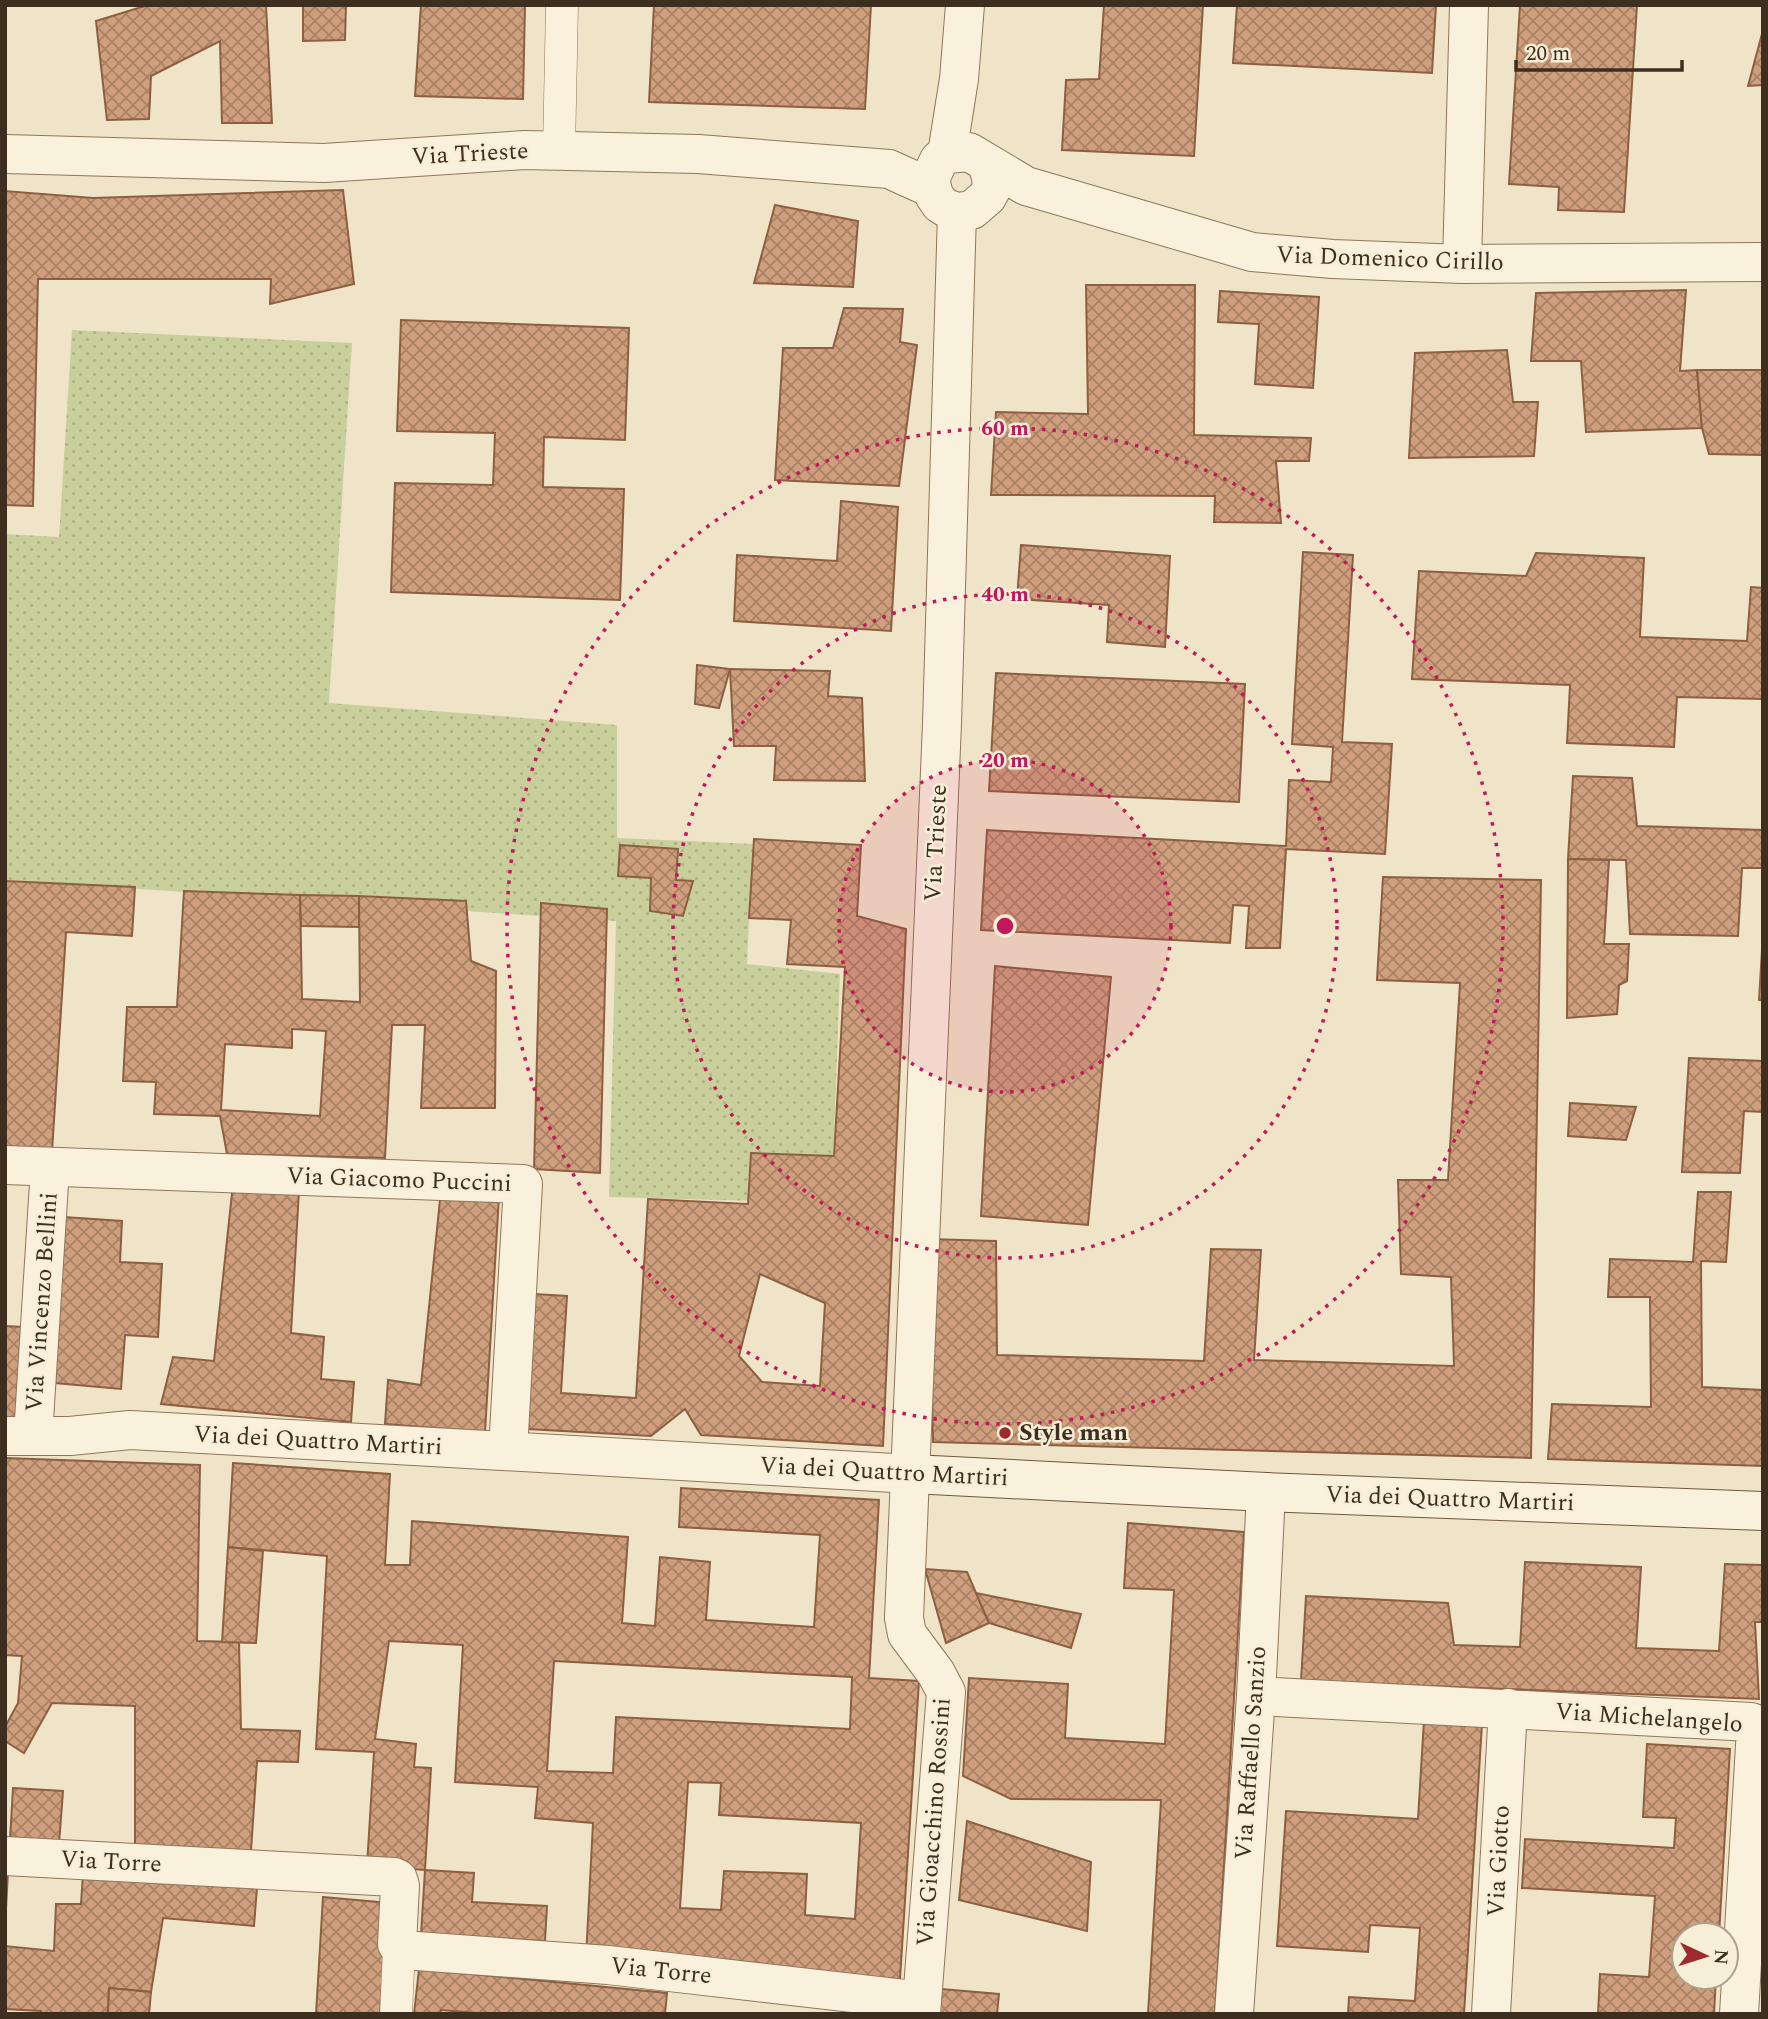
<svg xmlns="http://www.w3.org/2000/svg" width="1768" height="2019" font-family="Spectral,serif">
	<defs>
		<pattern id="grass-dots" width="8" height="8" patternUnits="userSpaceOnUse" patternTransform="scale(1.75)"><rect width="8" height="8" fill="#c9cf9b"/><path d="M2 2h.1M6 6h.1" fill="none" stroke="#aeb285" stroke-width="1.8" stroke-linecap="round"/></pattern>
		<pattern id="building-cross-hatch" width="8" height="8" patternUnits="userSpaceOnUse" patternTransform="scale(1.75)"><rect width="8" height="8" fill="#cf9f7d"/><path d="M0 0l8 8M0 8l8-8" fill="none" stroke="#a98266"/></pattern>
	</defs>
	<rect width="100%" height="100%" fill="#f0e4c8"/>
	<polygon fill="url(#grass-dots)" points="72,330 352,343 329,703 617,725 617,838 755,844 750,898 747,964 840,974 833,1165 757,1201 609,1197 616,921 5,880 5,534 59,537"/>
	<g fill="url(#building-cross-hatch)" stroke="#8d5f41" stroke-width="2" fill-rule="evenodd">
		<polygon points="148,5 266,5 272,123 222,123 220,41 151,76 149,119 107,120 96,21"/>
		<polygon points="303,5 346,5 345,40 303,41"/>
		<polygon points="421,5 525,5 523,99 415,96"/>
		<polygon points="654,5 871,5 865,109 649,102"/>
		<polygon points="1104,5 1203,5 1194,156 1062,150 1066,80 1099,79"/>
		<polygon points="1237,5 1436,5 1432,73 1233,63"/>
		<polygon points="1520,5 1637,5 1624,212 1558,210 1559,187 1509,184"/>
		<polygon points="1763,30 1763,85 1748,86"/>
		<polygon points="343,190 354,284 270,304 271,279 38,279 33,506 5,505 5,191 93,198"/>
		<polygon points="775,205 858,221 853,287 754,283"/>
		<polygon points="1086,285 1195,285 1194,435 1311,438 1309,461 1276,461 1281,523 1214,522 1215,496 991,495 996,412 1088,414"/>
		<polygon points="1686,290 1680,371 1697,370 1702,428 1586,432 1581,361 1531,361 1536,293"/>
		<polygon points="1220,291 1319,297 1313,388 1255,384 1259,324 1218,322"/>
		<polygon points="844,308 903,309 900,342 917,345 899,486 775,480 783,348 833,348"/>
		<polygon points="401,320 629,328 625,440 544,437 543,487 624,489 620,600 391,592 395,483 493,485 495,433 397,431"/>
		<polygon points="1507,350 1513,402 1538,402 1534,456 1409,458 1415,353"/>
		<polygon points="1697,370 1763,370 1763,455 1709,454 1702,428"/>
		<polygon points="841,501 898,507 891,631 734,621 737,555 837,561"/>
		<polygon points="1021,545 1170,556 1165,647 1107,642 1109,605 1017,599"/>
		<polygon points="1303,552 1353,555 1342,742 1392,744 1385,854 1286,849 1280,948 1246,948 1249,906 1233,905 1230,943 981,930 987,830 1286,846 1289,780 1331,782 1333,747 1292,744"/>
		<polygon points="1536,553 1644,558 1640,637 1747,641 1751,587 1763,588 1763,699 1677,697 1674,747 1567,743 1570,685 1412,679 1419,571 1526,576"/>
		<polygon points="697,665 730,669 719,708 695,704"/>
		<polygon points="730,669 830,671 828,696 862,698 865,781 774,780 776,746 734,746"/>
		<polygon points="996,673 1245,684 1239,802 989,791"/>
		<polygon points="1573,776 1632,778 1637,826 1763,830 1763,868 1742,868 1738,936 1630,934 1626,860 1568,859"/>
		<path d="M754 839 861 845 857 916 906 929 883 1446 701 1435 685 1409 651 1436 510 1428 518 1293 567 1296 561 1393 636 1398 648 1199 748 1204 751 1153 834 1156 845 967 787 964 791 920 749 918ZM760 1274 825 1303 820 1386 762 1382 739 1356Z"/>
		<polygon points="620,845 678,849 676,880 693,881 683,916 650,911 651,878 618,876"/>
		<polygon points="1568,859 1609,860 1604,944 1629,944 1627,981 1619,985 1617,1014 1567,1018"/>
		<polygon points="1383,877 1541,880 1531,1458 933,1442 929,1239 996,1241 997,1355 1204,1361 1211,1249 1261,1250 1254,1360 1454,1366 1451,1277 1401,1274 1398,1180 1448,1180 1460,983 1377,980"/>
		<polygon points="5,881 135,887 132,936 66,932 52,1152 5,1149"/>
		<path d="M184 891 300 895 302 999 360 1002 359 896 466 901 471 961 496 971 495 1108H421L425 1025H392L385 1158 227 1154 220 1116 154 1114 156 1082 123 1081 127 1007H177ZM292 1029 326 1031 320 1116 221 1110 225 1044 292 1048Z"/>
		<polygon points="300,895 359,896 359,927 301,926"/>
		<polygon points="541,903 607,909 600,1173 534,1169"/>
		<polygon points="1762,950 1763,950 1763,1000 1759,1000"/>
		<polygon points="995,966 1111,977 1088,1225 981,1216"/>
		<polygon points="1689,1058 1763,1061 1763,1112 1744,1111 1740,1173 1682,1172"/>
		<polygon points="1570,1103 1636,1107 1626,1140 1568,1136"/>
		<polygon points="233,1184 299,1190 291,1333 324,1337 321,1379 354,1382 351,1422 161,1404 173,1357 214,1361"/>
		<polygon points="441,1190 499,1196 485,1432 385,1424 388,1380 421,1385"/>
		<polygon points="1698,1192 1731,1192 1726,1262 1701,1261 1702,1387 1763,1390 1763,1466 1548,1459 1552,1404 1651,1407 1650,1297 1608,1297 1610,1259 1693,1262"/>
		<polygon points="64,1217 122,1221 120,1262 162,1264 158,1337 125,1335 121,1389 55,1383"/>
		<polygon points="5,1326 24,1327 18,1425 5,1424"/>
		<polygon points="5,1458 200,1465 197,1641 239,1642 241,1729 300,1731 298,1762 257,1761 251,1851 135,1847 135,1706 52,1703 24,1753 5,1741 5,1727 18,1703 22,1656 5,1655"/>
		<path d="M233 1463 390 1474 385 1565H410L412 1521 628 1537 622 1623 655 1626 660 1557 710 1562 706 1620 814 1627 820 1535 679 1527 681 1488 879 1500 869 1678 919 1681 900 1979 586 1958 593 1823 535 1818 538 1787 455 1782 463 1645 389 1641 375 1739 416 1744 414 1767 431 1768 425 1870 367 1866 374 1752 316 1749 327 1556 228 1547ZM554 1661 852 1677 850 1729 616 1717 613 1773 547 1771ZM688 1782 721 1783 719 1815 861 1823 855 1919 805 1915 807 1874 724 1871 721 1910 680 1908Z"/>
		<polygon points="1128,1523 1244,1532 1215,2014 1148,2014 1161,1800 1011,1799 963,1776 969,1678 1068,1684 1065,1738 1165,1744 1174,1590 1124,1588"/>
		<polygon points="228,1547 263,1551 256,1643 222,1642"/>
		<polygon points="1525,1562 1641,1567 1636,1648 1719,1651 1725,1564 1763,1565 1763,1622 1755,1622 1759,1699 1301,1681 1306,1596 1448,1603 1454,1645 1520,1647"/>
		<polygon points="925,1569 967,1572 989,1623 946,1643"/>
		<polygon points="976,1593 1081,1614 1071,1648 989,1623"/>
		<polygon points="1424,1720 1482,1724 1464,2014 1348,2014 1349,1997 1415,2001 1420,1928 1370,1925 1368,1952 1277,1946 1286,1811 1418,1819"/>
		<polygon points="1647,1744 1730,1749 1719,1935 1684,1935 1684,1977 1716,1977 1714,2014 1598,2014 1600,1974 1649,1977 1655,1896 1522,1888 1525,1839 1674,1848 1676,1818 1643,1817"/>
		<polygon points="13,1788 63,1791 59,1844 10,1840"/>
		<polygon points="967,1821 1091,1862 1087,1931 959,1900"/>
		<polygon points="425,1870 474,1873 472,1902 547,1906 545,1941 421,1934"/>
		<polygon points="5,1871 8,1872 5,1927"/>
		<polygon points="83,1874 257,1888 254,1926 163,1918 151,1992 109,1988 108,2014 41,2014 41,2011 5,2009 5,1946 54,1951 56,1904 81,1904"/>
		<polygon points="323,1897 389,1903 380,2014 316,2014"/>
		<polygon points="419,1969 667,1993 665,2014 488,2014 441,2010 440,2014 414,2014"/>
		<polygon points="109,1988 151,1992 149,2014 108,2014"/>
		<polygon points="941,1989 999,1994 997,2014 939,2014"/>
	</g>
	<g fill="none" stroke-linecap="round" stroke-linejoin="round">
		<g stroke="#8d765c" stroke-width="33">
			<g id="lane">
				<polyline points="559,150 562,5"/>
				<polyline points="396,2014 399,1948"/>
			</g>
		</g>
		<g stroke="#8d765c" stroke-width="40">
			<g id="street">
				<polyline points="5,154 324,163 525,150 698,154 889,169 931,188"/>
				<polyline points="947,154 959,79 965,5"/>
				<polyline points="987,164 991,177 992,188 987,197 972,210 957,212 948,209 940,204 934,195 930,179 939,160 947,154 969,152 1026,186 1252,252 1333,259 1462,264 1763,262"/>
				<polyline points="1462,264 1469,5"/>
				<polyline points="5,1165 523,1184 508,1451"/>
				<polyline points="5,1436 70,1436 130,1430 912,1474"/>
				<polyline points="33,1436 50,1168"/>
				<polyline points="1256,1696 1751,1722 1756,1729 1739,2014"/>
				<polyline points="5,1856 394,1877 398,1879 400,1886 397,1944 403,1950 608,1965 922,2001"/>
				<polyline points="921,2014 946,1692 936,1673 907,1634 904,1618 942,724 957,212"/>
				<polyline points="1234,2014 1256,1696 1266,1492"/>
				<polyline points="1491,2014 1508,1708"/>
			</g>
		</g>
		<g stroke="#6f573f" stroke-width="40">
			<polyline id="secondary" points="912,1474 1266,1492 1763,1511"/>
		</g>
		<use href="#lane" stroke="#faf1dc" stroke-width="32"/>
		<use href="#street" stroke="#faf1dc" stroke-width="38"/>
		<use href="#secondary" stroke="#faf1dc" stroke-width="38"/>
	</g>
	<circle cx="1005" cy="926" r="166" fill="#c2185b" fill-opacity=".12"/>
	<g fill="none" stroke="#c2185b" stroke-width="3.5" stroke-dasharray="3.5 7">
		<circle cx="1005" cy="926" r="166"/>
		<circle cx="1005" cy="926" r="332"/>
		<circle cx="1005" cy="926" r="498"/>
	</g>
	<circle fill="#9e2a2b" stroke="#f7eed8" stroke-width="2.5" cx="1005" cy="1433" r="7"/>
	<g text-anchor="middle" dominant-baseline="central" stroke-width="5" stroke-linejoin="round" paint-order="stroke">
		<g font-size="24" fill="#3d2e20" stroke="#f7eed8">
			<text transform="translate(470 154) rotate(-3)">Via Trieste</text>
			<text transform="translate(1390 259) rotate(2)">Via Domenico Cirillo</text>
			<text transform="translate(936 843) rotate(-87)">Via Trieste</text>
			<text transform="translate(399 1180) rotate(2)">Via Giacomo Puccini</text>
			<text transform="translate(42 1302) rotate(-86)">Via Vincenzo Bellini</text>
			<text transform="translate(318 1441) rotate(3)">Via dei Quattro Martiri</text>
			<text transform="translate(884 1472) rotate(3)">Via dei Quattro Martiri</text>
			<text transform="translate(1450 1499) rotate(2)">Via dei Quattro Martiri</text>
			<text transform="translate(1649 1718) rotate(4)">Via Michelangelo</text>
			<text transform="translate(1251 1753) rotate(-86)">Via Raffaello Sanzio</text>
			<text transform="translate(934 1822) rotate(-86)">Via Gioacchino Rossini</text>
			<text transform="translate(1499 1861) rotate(-87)">Via Giotto</text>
			<text transform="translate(111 1862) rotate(3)">Via Torre</text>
			<text transform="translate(661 1971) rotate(6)">Via Torre</text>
		</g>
		<g font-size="24" font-weight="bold" fill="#3d2e20" stroke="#f7eed8" text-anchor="start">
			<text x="1019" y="1433">Style man</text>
		</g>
	</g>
	<circle cx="1005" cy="926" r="10" fill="#c2185b" stroke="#f7eed8" stroke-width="3.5"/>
	<g font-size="21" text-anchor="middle" font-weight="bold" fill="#c2185b" stroke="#f7eed8" stroke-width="5" stroke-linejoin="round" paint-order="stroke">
		<text x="1005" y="435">60 m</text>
		<text x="1005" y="601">40 m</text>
		<text x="1005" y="767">20 m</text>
	</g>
	<rect width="1768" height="2019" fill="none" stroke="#3d2e20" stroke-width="14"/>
	<g transform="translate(1705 1956) rotate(94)"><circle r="33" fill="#f7eed8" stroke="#ada18e" stroke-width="2"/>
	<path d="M0-5L12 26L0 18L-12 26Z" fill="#9e2a2b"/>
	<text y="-10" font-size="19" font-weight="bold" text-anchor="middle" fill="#3d2e20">N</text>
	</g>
	<path d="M1516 60v10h166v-10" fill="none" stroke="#3d2e20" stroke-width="3.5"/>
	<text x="1526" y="60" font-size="21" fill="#3d2e20" stroke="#f7eed8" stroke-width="5" paint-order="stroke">20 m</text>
</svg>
